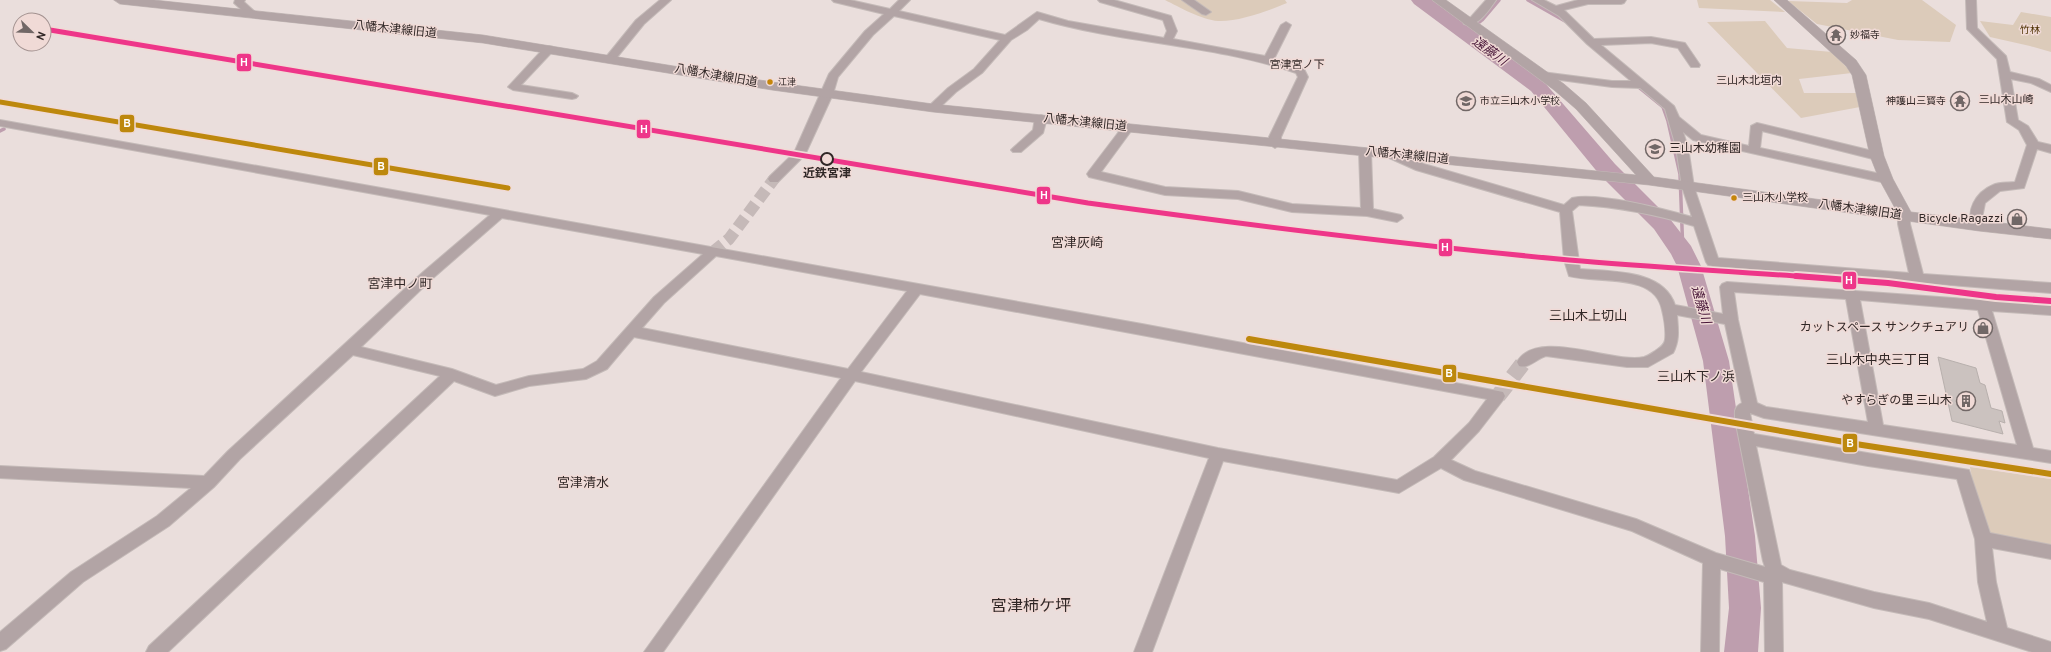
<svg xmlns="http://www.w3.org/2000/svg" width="2051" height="652" font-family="Overpass,'Noto Sans JP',sans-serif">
	<rect width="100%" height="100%" fill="#eadedc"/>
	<g fill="#dccbba">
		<path d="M1165 0H1285L1287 3C1268 11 1238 22 1218 21 1202 20 1179 7 1165 0Z"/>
		<polygon points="1697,0 1770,0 1785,12 1699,8"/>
		<polygon points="1852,0 1922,0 1956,25 1950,42 1898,40 1817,24 1788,1 1847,3"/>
		<polygon points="2021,12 2051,17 2051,52 2030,46 1990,37 1980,21 2013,25"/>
		<polygon points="1765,21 1787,48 1832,52 1852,73 1799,79 1804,93 1856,93 1860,107 1801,118 1707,22"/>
		<polygon points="1970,467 2051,479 2051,548 1995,538 1982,529"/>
	</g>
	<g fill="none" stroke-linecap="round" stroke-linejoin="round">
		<g stroke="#be9eae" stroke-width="3.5">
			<polyline points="1528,0 1565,21"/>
			<polyline points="1465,34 1482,20 1499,0"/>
			<polyline points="1636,85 1663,107 1668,121 1680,174 1683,254"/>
			<polyline points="0,131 4,129"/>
		</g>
		<polygon fill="#be9eae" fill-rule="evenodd" points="1411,0 1432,0 1545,83 1615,164 1670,219 1691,246 1701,266 1729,361 1755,536 1761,608 1758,652 1724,652 1729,608 1725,536 1703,361 1677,266 1671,254 1654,229 1599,174 1531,91 1414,4"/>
	</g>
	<polygon fill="#cbc2bf" stroke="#b8b0ad" points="1938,357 1976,368 1980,383 1985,385 1991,408 2002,411 2005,423 1999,421 2003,434 1952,421"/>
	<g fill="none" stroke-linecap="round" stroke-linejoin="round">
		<polyline stroke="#c5b9b8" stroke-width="12" stroke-dasharray="12 5.5" stroke-linecap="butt" points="713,252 729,239 774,179"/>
		<polyline stroke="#c5b9b8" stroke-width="16" stroke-dasharray="16 8" stroke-linecap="butt" points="1498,396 1524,362"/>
		<g stroke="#c4bab8" stroke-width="2">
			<g id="minor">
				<polygon points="235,0 245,0 244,2 254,11 251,16 243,16 242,14 244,12 234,3"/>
				<polygon points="660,0 671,0 644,24 614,61 606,61 605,59 606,57 636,20"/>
				<path d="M832 0H850L890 9 899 0H910L899 11 1005 35 1037 12 1068 21 1164 38 1167 31 1163 20 1100 2 1098 0H1114L1171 16 1177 31 1173 39 1265 56 1281 25 1286 22 1291 25 1274 59 1304 69 1308 77 1281 137V144L1275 148 1269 144V137L1298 77 1296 73C1212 44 1123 44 1039 19L1027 30 1011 40 982 73 956 92 937 110H929L927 108 929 106 948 88 974 69 1000 40 894 16 873 35 838 77 833 94 805 155 778 182H770L768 179 770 176 794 153 829 74 865 31 884 14 834 2Z"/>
				<polygon points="1182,0 1194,0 1211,12 1206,15 1202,14"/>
				<path d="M1486 0H1496C1489 10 1478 28 1464 24L1463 22 1471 17Z"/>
				<path d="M1532 0H1544L1556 6 1578 0H1626L1624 3 1621 4H1588L1564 10 1594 39 1651 37 1685 43 1700 65 1699 67H1691L1678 48 1651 43 1601 45 1674 106 1679 117 1701 135 1749 146 1751 126 1757 123 1881 153 1883 156 1877 160 1762 131 1760 148 1890 176 1892 179 1886 183 1693 140 1683 132 1688 147 1694 187 1718 258 1909 273 1898 224V216L1904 212 1910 216V224L1923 274 2051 283V293L1713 266 1708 265 1706 262 1694 226C1657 215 1619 207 1579 205L1572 211 1580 269C1611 272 1663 269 1675 305L1723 314 1720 287 1722 284 1727 282 2051 305V315L1992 311 2033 448 2051 451V463L1764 418 1750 413 1754 434 1969 470 1990 533 2051 545V559L1992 548 1996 582 2007 628 2051 642V652H2032L1929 619 1874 608 1782 582 1783 652H1765L1764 582 1720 569 1719 652H1701L1703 563 1632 531 1464 480 1441 468 1399 493 1223 461 1152 652H1134L1209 458 855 381 663 652H644L841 378 634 337 607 369 586 379 529 386 495 396 454 381 168 652H146L149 646 440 376 353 355 240 459 214 487 169 526 83 582 6 649 0 651V632L71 572 157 516 191 488 0 478V466L204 476 228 451 422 273 490 215 0 126V120L1142 324 1498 391 1503 392 1505 396 1503 400 1479 431 1451 460 1475 471 1636 519 1716 553 1765 567 1763 561 1736 424C1735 415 1732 408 1742 403L1725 324 1677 315C1678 329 1680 340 1673 353L1648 367H1627L1546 356C1536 359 1529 369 1519 366L1517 362C1537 327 1612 364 1644 357 1648 356 1652 353 1655 351 1659 348 1664 346 1665 340 1666 332 1664 318 1662 310 1655 272 1597 284 1569 276L1564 260 1560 212 1416 170 1387 157 1385 154 1387 151H1395L1424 164 1564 205 1572 198C1598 192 1664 209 1692 217L1682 187 1676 147 1665 109 1640 88 1612 87 1538 77 1537 75 1538 73 1542 72 1612 81H1631L1587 44 1559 16ZM502 218 703 254 654 297 597 361 583 369 529 376 496 385 452 369 361 347 432 279ZM716 256 907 291 848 369 642 328 664 303ZM1734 292 1846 299 1868 422 1766 407 1757 403 1738 320ZM920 294 1487 399 1469 423 1434 457 1397 480 1218 448 861 372ZM1860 300 1978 310 2017 445 1883 425ZM1756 446 1868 466 1957 479 1975 539 1978 582 1987 622 1929 603 1874 592 1790 570 1781 565Z"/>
				<path d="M1966 0H1976L1977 28 2006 56 2010 72 2039 79 2051 85V92L2031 83 2011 79 2018 120 2028 126 2038 142 2051 145V153L2037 149 2024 188 2000 191 1985 203 1982 218 1985 226 1979 230 1974 229C1964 212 1976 192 1993 185 1999 182 2008 183 2015 182L2027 145 2019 130 2007 122 1997 59 1967 29Z"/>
				<polygon points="549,46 553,47 554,49 553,51 521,85 572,93 578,96 576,98 572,99 513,90 508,87 545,47"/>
				<polygon points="1041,115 1047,118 1043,133 1021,152 1013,152 1011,150 1013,148 1033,130 1035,118"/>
				<polygon points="1128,124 1134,127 1101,172 1165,187 1238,191 1292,204 1361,208 1359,152 1365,148 1371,152 1373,209 1401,215 1403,218 1397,222 1367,216 1292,212 1238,199 1165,195 1089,177 1087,174 1089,171 1124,125"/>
			</g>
		</g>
		<g stroke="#c4bab8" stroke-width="1">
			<polygon id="tertiary" points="114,0 154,0 483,35 772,82 933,104 1636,175 1576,109 1554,90 1432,0 1446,0 1564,84 1586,103 1654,177 1896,210 1879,179 1870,156 1852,75 1846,66 1774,0 1787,0 1856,60 1866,75 1884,156 1893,179 1911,212 2051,229 2051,239 1979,231 1649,185 933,112 772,90 483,43 120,4"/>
		</g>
		<use href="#minor" fill="#b2a4a5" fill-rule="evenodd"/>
		<use href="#tertiary" fill="#b2a4a5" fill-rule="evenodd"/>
		<g stroke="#f0dad6" stroke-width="8">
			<path id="rail-1-far1" d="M44 29 1088 203C1248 225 1408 245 1569 260 1649 267 1729 271 1809 277"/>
		</g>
		<g stroke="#f0dad6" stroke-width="10">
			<polyline id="rail-1" points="1796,276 1888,283 1996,297 2051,301"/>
		</g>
		<g stroke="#f0dad6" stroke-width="8">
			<polyline id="rail-2-far1" points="0,102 508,188"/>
		</g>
		<g stroke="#f0dad6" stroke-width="10">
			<polyline id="rail-2" points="1249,339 1862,445 2051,474"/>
		</g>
		<use href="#rail-1-far1" stroke="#ee3689" stroke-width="5"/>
		<use href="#rail-1" stroke="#ee3689" stroke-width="6"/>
		<use href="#rail-2-far1" stroke="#bd880d" stroke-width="5"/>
		<use href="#rail-2" stroke="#bd880d" stroke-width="6"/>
	</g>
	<defs>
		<g id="temple-ring" transform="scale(1)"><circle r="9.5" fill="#f0dad6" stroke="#716766" stroke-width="1.5"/><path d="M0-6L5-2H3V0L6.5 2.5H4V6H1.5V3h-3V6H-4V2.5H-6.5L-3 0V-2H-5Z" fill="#716766"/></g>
		<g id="school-ring" transform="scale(1)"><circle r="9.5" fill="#f0dad6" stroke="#716766" stroke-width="1.5"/><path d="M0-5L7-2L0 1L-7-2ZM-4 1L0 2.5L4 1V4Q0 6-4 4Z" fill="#716766"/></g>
		<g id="shop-ring" transform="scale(1)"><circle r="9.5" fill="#f0dad6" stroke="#716766" stroke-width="1.5"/><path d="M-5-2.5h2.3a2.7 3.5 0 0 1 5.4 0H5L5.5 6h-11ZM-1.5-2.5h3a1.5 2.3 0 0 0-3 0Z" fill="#716766"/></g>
		<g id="building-ring" transform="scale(1)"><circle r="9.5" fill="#f0dad6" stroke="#716766" stroke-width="1.5"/><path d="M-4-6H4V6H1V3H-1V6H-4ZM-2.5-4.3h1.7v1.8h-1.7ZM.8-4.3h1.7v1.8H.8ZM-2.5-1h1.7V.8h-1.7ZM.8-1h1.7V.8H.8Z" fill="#716766"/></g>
	</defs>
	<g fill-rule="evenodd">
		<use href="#temple-ring" x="1836" y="35"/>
		<use href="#school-ring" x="1466" y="101"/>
		<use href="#temple-ring" x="1960" y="101"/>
		<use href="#school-ring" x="1655" y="149"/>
		<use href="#shop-ring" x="2017" y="219"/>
		<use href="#shop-ring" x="1983" y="328"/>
		<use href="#building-ring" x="1966" y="401"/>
	</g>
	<g fill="#c5860a" stroke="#f0dad6" stroke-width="1.5">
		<circle cx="770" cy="82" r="3.5"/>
		<circle cx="1734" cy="198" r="3.5"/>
	</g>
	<circle fill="#f0dad6" stroke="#302726" stroke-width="2" cx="827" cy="159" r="6"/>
	<g text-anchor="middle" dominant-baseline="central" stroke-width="3" stroke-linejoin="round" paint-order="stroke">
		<g font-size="9" fill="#302726" stroke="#f0dad6" text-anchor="start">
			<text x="778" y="82">江津</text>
		</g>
		<g font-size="10" fill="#4f3304" stroke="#f0dad6">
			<text x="2030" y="30">竹林</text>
		</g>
		<g font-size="10" fill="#302726" stroke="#f0dad6" text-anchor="start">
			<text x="1850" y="35">妙福寺</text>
			<text x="1480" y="101">市立三山木小学校</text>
			<text x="1946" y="101" text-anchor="end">神護山三寳寺</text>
		</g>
		<g font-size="11" fill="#302726" stroke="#f0dad6">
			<text x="1297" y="65">宮津宮ノ下</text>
			<text x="1749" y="81">三山木北垣内</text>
			<text x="2006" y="100">三山木山崎</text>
		</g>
		<g font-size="11" fill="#302726" stroke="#f0dad6" text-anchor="start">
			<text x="1742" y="198">三山木小学校</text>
		</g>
		<g font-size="12" fill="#302726" stroke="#f0dad6">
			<text transform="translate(395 30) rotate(6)">八幡木津線旧道</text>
			<text transform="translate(716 76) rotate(10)">八幡木津線旧道</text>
			<text transform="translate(1085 123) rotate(6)">八幡木津線旧道</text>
			<text transform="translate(1407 156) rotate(6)">八幡木津線旧道</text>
			<text transform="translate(1860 210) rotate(8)">八幡木津線旧道</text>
		</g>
		<g font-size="12" fill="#302726" stroke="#f0dad6" text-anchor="end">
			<text x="1669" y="149" text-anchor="start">三山木幼稚園</text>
			<text x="2003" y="219">Bicycle Ragazzi</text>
			<text x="1969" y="328">カットスペース サンクチュアリ</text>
			<text x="1952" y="401">やすらぎの里 三山木</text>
		</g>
		<g font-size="12" font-weight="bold" fill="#302726" stroke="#f0dad6">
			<text x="827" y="174">近鉄宮津</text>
		</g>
		<g font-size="13" font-style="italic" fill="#451335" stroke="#f0dad6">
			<text transform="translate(1489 52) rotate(36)">遠藤川</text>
			<text transform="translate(1700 305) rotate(74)">遠藤川</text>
		</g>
		<g font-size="13" fill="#302726" stroke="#f0dad6">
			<text x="1077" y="244">宮津灰崎</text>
			<text x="400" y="285">宮津中ノ町</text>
			<text x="1588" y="317">三山木上切山</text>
			<text x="1878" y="361">三山木中央三丁目</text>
			<text x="1696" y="378">三山木下ノ浜</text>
			<text x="583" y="484">宮津清水</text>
		</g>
		<g font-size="16" fill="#302726" stroke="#f0dad6">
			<text x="1031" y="607">宮津柿ケ坪</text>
		</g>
	</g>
	<g stroke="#f0dad6" stroke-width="1.5">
		<rect x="236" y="53" width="16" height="19" rx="4" fill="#ee3689"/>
		<rect x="119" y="114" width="16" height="19" rx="4" fill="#bd880d"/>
		<rect x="636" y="119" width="15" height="20" rx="4" fill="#ee3689"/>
		<rect x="373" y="157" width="16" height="19" rx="4" fill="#bd880d"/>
		<rect x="1036" y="186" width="15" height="19" rx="4" fill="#ee3689"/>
		<rect x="1438" y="238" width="15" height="19" rx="4" fill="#ee3689"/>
		<rect x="1842" y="271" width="15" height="19" rx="4" fill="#ee3689"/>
		<rect x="1442" y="364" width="15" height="19" rx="4" fill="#bd880d"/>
		<rect x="1842" y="433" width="16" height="20" rx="4" fill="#bd880d"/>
	</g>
	<g font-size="11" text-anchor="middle" font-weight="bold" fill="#fff">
		<text x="244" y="66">H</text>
		<text x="127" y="127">B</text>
		<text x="644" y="133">H</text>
		<text x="381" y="170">B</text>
		<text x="1044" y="199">H</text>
		<text x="1445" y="251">H</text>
		<text x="1849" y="284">H</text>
		<text x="1449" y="377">B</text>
		<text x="1850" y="447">B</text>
	</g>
	<g transform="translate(32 32) rotate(113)"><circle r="19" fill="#f0dad6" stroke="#a39290"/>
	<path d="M0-3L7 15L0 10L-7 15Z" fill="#716766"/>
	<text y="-6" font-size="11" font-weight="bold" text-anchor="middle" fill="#302726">N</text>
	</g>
</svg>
